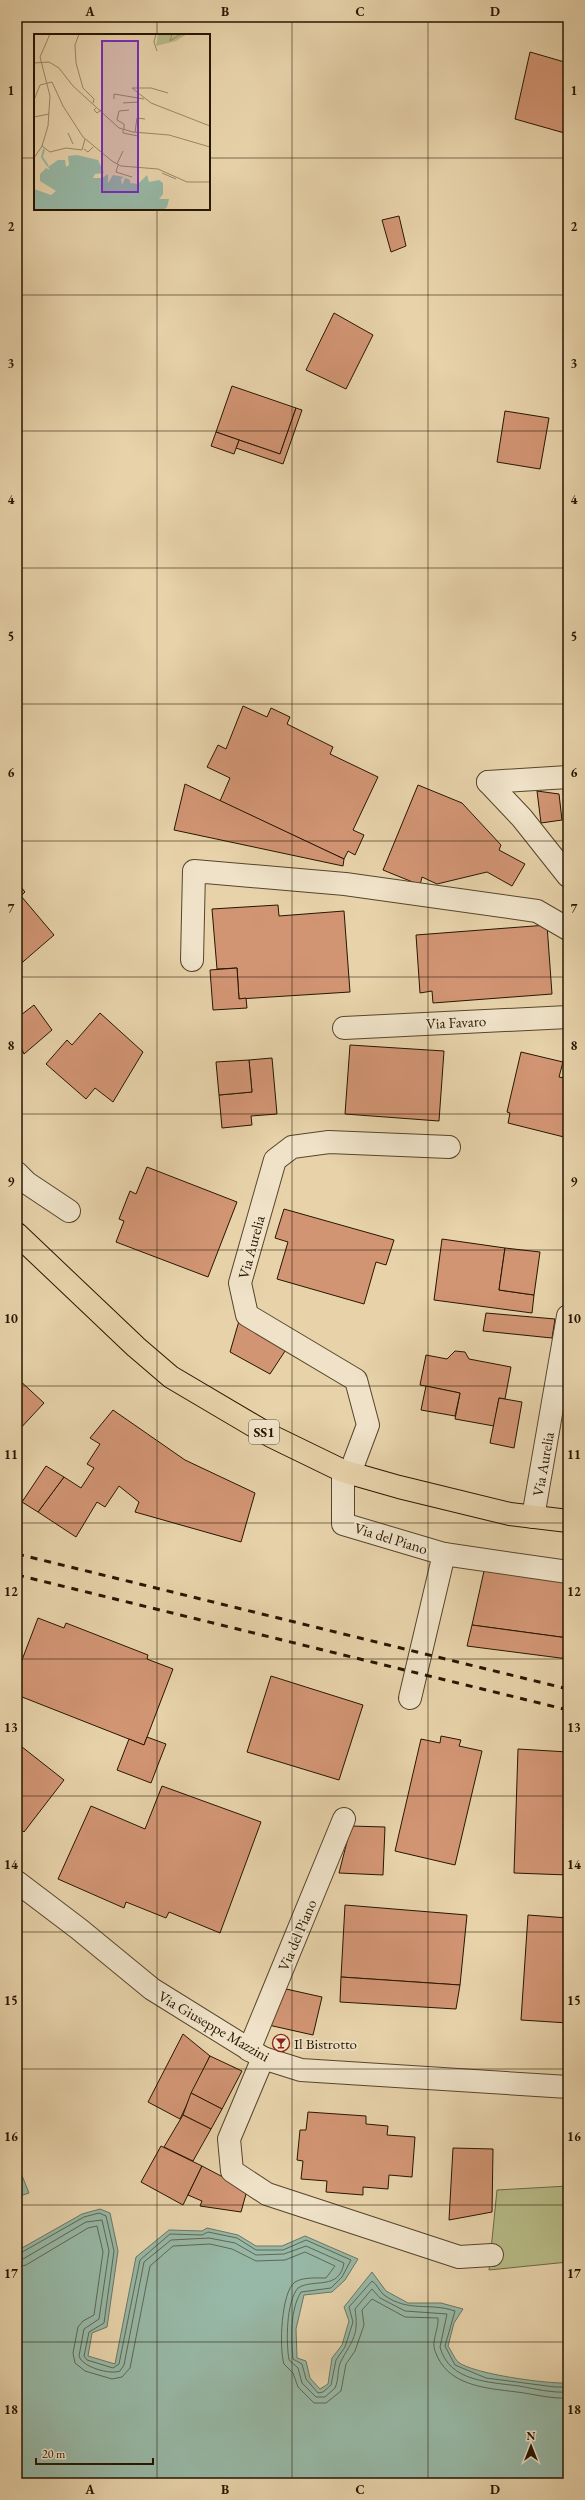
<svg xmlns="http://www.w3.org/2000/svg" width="585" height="2500" font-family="'EB Garamond',serif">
	<rect width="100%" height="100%" fill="#e7d2aa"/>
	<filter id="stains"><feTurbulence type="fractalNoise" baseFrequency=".005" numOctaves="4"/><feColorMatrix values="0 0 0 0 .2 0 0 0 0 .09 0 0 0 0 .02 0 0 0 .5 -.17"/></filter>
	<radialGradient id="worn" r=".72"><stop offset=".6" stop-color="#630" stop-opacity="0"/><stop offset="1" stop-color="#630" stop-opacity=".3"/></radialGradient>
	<polygon fill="#b7bb87" stroke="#6f6844" points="568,2186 568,2262 489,2270 497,2190"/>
	<g fill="#97b8a6" stroke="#6a7764">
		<polygon points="17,2163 29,2193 17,2197"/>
		<path d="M100 2209 110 2213 118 2251 107 2327 92 2333 88 2356 115 2364 136 2257 169 2230 202 2231 207 2228 238 2235 256 2246H282L305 2236 358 2259 345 2280 332 2292 304 2295 296 2329 297 2358 306 2361 310 2378 320 2389 328 2384 332 2358 342 2345 349 2321 344 2307 372 2272 386 2291 408 2303H441L463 2309 454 2323 448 2346C451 2350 454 2358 458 2362 473 2374 547 2384 568 2383V2483H17V2253L22 2248 82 2214Z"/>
	</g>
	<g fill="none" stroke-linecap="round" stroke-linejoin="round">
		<g stroke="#5f6753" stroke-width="1">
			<path d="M17 2255 84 2217 99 2213 106 2216 114 2251 104 2323 89 2332 84 2356 87 2360 113 2368 119 2364 140 2260 170 2234 202 2235 208 2232 237 2238 256 2250H283L306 2240 351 2260 342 2277 331 2288 301 2292C290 2310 291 2338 293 2359L302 2364 306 2379 318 2393 323 2392 331 2385 336 2360 345 2347 353 2322 349 2307 372 2281C377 2284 379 2291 384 2295 409 2313 429 2302 455 2311L445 2346 455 2365 486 2378 555 2387H568"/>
			<path d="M17 2261 23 2259 86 2222 102 2220 109 2251 99 2319 84 2329 79 2356C82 2367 110 2375 120 2371L124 2365 144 2262 171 2240 209 2238 235 2243 256 2255 284 2254 306 2246 344 2263C339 2291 314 2278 298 2288 286 2302 286 2342 289 2360L298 2368 302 2383 316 2397H325L335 2388C339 2380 337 2369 341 2361 353 2339 359 2335 355 2309L372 2289 380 2298 405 2311 447 2314 440 2347C449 2382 490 2382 519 2386 536 2389 551 2393 568 2392"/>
			<path d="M17 2267 26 2265 88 2228 97 2226 103 2252 94 2315 83 2321 78 2327 73 2353 75 2363 85 2371 112 2379 122 2377 130 2368 150 2266 173 2246 210 2244 232 2249 256 2261 285 2260 305 2252 335 2266 326 2278C317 2278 303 2277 295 2282 281 2292 279 2348 284 2364L293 2373 298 2387 314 2403H326L341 2391 346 2364 355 2351 364 2325 362 2310 372 2299 405 2317 438 2318C439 2329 431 2341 435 2351 447 2386 485 2388 517 2392 534 2394 550 2399 568 2398"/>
		</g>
	</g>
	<g fill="#d29574" stroke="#271600">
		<polygon points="530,52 568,63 568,134 515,119"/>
		<polygon points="399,216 406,246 391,252 382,220"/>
		<polygon points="334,313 373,335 346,389 306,370"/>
		<polygon points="232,386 296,408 280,454 216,432"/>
		<polygon points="296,408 302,410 283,464 236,448 239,440 280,454"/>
		<polygon points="505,411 549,418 540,469 497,462"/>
		<polygon points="216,432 239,440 234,454 211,446"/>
		<polygon points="243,706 267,717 271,708 290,717 287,724 333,747 330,754 378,777 353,830 364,835 355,855 348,851 344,859 220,801 230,778 207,767 218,745 226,749"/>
		<polygon points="185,784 344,859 343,866 174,830"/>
		<polygon points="418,785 462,803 501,845 499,850 525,864 512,886 487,872 437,884 422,877 420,885 383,870"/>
		<polygon points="537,791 559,794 562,820 541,823"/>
		<polygon points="17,882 25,892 21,896 54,935 17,967"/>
		<polygon points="278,905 279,916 344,911 350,992 239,999 237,968 217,969 212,909"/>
		<polygon points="547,925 552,994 433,1003 432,991 420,993 416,935"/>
		<polygon points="237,968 239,999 246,998 247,1008 213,1010 210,970"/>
		<polygon points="34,1005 52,1030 24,1054 17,1039 17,1018"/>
		<polygon points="100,1013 143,1052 113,1102 95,1088 86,1099 46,1064 67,1040 72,1045"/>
		<polygon points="350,1045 444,1051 439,1121 345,1114"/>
		<polygon points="521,1052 563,1062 559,1077 568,1079 568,1138 508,1123 510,1113 507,1112"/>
		<polygon points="272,1058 277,1114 251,1116 252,1125 222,1128 219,1095 252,1092 249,1060"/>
		<polygon points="249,1060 252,1092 219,1095 216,1062"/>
		<polygon points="147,1167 237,1202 208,1277 116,1242 124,1221 119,1219 130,1191 136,1194"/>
		<polygon points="284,1209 394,1240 386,1265 376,1262 364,1304 277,1279 288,1242 275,1238"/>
		<polygon points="442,1239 505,1248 499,1290 534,1295 532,1313 434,1300"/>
		<polygon points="505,1248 540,1252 534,1295 499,1290"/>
		<polygon points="486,1313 555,1319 552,1338 483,1331"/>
		<polygon points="239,1321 287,1348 270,1374 230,1352"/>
		<polygon points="455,1351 465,1352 469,1359 511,1367 505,1399 499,1398 494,1426 455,1419 460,1393 420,1385 426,1355 447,1359"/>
		<polygon points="17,1378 44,1403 17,1432"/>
		<polygon points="426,1386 460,1393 455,1416 421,1410"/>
		<polygon points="499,1398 522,1402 514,1448 490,1443"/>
		<polygon points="113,1410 185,1460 255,1493 241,1542 135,1512 139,1502 119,1486 105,1507 97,1502 76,1537 38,1512 64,1477 81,1488 94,1468 87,1464 100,1444 90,1438"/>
		<polygon points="46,1466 64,1477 38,1512 22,1502"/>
		<polygon points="484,1571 568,1582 568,1638 472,1625"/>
		<polygon points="38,1618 64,1628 66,1623 148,1655 147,1659 173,1669 144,1745 17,1695 17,1673"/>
		<polygon points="472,1625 568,1638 568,1659 467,1646"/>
		<polygon points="271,1676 363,1705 339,1780 247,1752"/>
		<polygon points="441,1736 461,1740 459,1746 482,1751 455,1865 395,1851 421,1739 440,1743"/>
		<polygon points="147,1737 166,1744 151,1783 117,1770 129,1739 144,1745"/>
		<polygon points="17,1743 64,1780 24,1832 17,1826"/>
		<polygon points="518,1749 568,1752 568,1875 514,1873"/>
		<polygon points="162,1786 261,1822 220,1933 169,1912 166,1918 126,1902 124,1908 58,1879 91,1806 145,1829"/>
		<polygon points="351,1826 385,1827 383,1875 339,1873"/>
		<polygon points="345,1905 467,1915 460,1985 341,1977"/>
		<polygon points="528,1915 568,1918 568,2023 521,2020"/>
		<polygon points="341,1977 460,1985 456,2009 340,2002"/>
		<polygon points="286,1989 322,1997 313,2035 264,2024"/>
		<polygon points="183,2034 210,2056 180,2119 148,2102"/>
		<polygon points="210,2056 242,2071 222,2109 191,2093"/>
		<polygon points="191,2093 222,2109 211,2129 183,2115"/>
		<polygon points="308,2112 366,2116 366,2124 388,2126 387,2135 415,2137 412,2177 389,2175 388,2189 363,2187 363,2195 326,2192 327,2181 301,2179 303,2161 297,2160 300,2130 306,2130"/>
		<polygon points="183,2115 211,2129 193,2161 164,2147"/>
		<polygon points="161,2146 202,2166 183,2205 141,2182"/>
		<polygon points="453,2148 493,2149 492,2212 449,2220"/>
		<polygon points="202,2166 238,2185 246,2194 241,2212 200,2206 202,2201 188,2195"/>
	</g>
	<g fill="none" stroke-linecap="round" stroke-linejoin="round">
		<g stroke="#57452a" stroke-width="24">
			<g id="minor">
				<polyline points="488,782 522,818 568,876"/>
				<polyline points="488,782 568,777"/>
				<polyline points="192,960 194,871 345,884 537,911 568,929"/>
				<polyline points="344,1028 568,1017"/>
				<polyline points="17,1173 27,1183 69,1211"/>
				<polyline points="343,1471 343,1524 444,1554 568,1572"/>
				<polyline points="350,1473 368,1425 356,1380 247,1315 240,1283 275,1160 292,1147 329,1142 449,1147"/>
				<polyline points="533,1517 568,1316"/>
				<polyline points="410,1698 444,1554"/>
				<polyline points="17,1882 79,1929 152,1989 263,2058 301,2070 568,2087"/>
				<polyline points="249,2050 344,1819"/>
				<polyline points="263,2058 229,2139 232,2171 267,2194 459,2257 492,2255"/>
			</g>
		</g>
		<g stroke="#271600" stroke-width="24">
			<polyline id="major" points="17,1234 136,1347 171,1377 271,1436 343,1471 399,1487 510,1514 568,1521"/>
		</g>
		<use href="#minor" stroke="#efe2c8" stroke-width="22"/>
		<use href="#major" stroke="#e7d2aa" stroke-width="22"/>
		<g stroke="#271600" stroke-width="3" stroke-dasharray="7 7" stroke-linecap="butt">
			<polyline points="17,1554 568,1689"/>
			<polyline points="17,1575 568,1710"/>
		</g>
	</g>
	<path fill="none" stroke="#271600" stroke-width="1" stroke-opacity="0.55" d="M157 17V35M292 17V2483M428 17V2483M17 158H35M209 158H568M157 209V2483M17 295H568M17 431H568M17 568H568M17 704H568M17 841H568M17 977H568M17 1114H568M17 1250H568M17 1386H568M17 1523H568M17 1659H568M17 1796H568M17 1932H568M17 2069H568M17 2205H568M17 2342H568"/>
	<defs>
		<g id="bar-ring" transform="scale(0.9)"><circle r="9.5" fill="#efe2c8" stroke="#8f2418" stroke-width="1.5"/><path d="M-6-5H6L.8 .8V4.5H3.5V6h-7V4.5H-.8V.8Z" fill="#8f2418"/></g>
	</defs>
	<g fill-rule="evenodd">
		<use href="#bar-ring" x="281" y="2043"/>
	</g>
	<g text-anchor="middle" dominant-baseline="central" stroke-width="3.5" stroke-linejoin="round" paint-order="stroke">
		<rect fill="#efe2c8" stroke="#63533c" stroke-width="1" x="249" y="1420" width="30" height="24" rx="3"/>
		<g font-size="14" font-weight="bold" fill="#271600">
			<text x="264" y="1432">SS1</text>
		</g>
		<g font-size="15" fill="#271600" stroke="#efe2c8">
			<text transform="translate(456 1022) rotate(-3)">Via Favaro</text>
			<text transform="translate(251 1247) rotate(-75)">Via Aurelia</text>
			<text transform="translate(543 1464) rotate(-80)">Via Aurelia</text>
			<text transform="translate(391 1538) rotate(17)">Via del Piano</text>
			<text transform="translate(297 1935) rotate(-67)">Via del Piano</text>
			<text transform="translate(214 2026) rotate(30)">Via Giuseppe Mazzini</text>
		</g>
		<g font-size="15" fill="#271600" stroke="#efe2c8" text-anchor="start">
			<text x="294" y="2043">Il Bistrotto</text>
		</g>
	</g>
	<g transform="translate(34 34)">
		<rect width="176" height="176" fill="#e7d2aa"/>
		<path d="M124 0H153L142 7 122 12Z" fill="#b7bb87"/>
		<path d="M43 121 64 126 70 139 61 140 59 144H68L74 140V149L79 141 90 143 87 145 88 151 91 144 96 146V149L104 150 113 141 115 148 125 146 129 149V160L125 165H135L133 173 129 176H0V155L17 161 22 157 6 147V140L12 134 16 136 14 133 24 126H31L32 133 35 131 34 122Z" fill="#97b8a6"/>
		<path fill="none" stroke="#97b8a6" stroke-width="2" d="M10 115 8 123 14 132"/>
		<path fill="none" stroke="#9a8766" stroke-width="1" d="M45 0 41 11 42 29 49 54 60 65 59 69M122 0 120 8 123 17M138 0 136 7 147 0M0 29 15 28 25 34 39 52 85 94 99 98 135 101 176 113M98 54 117 69 176 92M98 54H117L134 59M80 65V60L110 65M0 66 6 51 18 48 29 72 49 103 78 127 87 132 124 135 153 148H176M89 69 104 68M62 74 60 76 63 79 67 76M0 83 15 80M14 92 16 62 6 23 16 0M89 96V99L104 102M90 96V90L83 86 85 77 95 76M101 98 103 84 111 85M34 99 39 110M8 112 14 92M50 115 54 118 59 113M0 124 8 112 16 118 32 114 48 116 51 105M83 130 89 117M84 131 82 138 98 143M128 139 142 145"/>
		<path fill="#7b2cbf" fill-opacity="0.15" stroke="#7b2cbf" stroke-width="2" d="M68 7H104V158H68Z"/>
		<rect width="176" height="176" fill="none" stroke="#271600" stroke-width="2"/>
	</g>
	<rect width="585" height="2500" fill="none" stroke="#e7d2aa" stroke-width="44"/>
	<g transform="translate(531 2446)" stroke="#efe2c8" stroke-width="3" paint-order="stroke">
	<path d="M0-3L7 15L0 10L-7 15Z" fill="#271600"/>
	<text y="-6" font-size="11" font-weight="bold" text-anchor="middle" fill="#271600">N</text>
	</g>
	<path d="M36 2458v6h117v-6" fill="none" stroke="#271600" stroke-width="2"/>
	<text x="42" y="2458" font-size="12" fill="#271600" stroke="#efe2c8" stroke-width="3" paint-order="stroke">20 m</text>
	<rect x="22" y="22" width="541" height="2456" fill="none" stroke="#271600" stroke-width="1.5"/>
	<g font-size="13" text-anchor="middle" font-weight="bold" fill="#271600">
		<text x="90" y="16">A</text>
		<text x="225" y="16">B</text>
		<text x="360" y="16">C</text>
		<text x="495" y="16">D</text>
		<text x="11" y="95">1</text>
		<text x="574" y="95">1</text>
		<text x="11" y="231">2</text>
		<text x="574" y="231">2</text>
		<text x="11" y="368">3</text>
		<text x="574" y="368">3</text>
		<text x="11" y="504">4</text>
		<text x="574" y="504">4</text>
		<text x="11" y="641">5</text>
		<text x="574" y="641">5</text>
		<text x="11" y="777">6</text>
		<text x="574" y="777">6</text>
		<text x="11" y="913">7</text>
		<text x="574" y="913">7</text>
		<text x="11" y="1050">8</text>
		<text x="574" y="1050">8</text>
		<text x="11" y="1186">9</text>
		<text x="574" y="1186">9</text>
		<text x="11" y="1323">10</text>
		<text x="574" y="1323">10</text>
		<text x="11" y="1459">11</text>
		<text x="574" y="1459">11</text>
		<text x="11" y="1596">12</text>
		<text x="574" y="1596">12</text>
		<text x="11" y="1732">13</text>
		<text x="574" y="1732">13</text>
		<text x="11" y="1869">14</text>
		<text x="574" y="1869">14</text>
		<text x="11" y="2005">15</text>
		<text x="574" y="2005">15</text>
		<text x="11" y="2141">16</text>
		<text x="574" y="2141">16</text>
		<text x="11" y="2278">17</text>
		<text x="574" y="2278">17</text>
		<text x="11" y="2414">18</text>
		<text x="574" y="2414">18</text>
		<text x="90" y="2494">A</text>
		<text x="225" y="2494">B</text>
		<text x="360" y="2494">C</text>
		<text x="495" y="2494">D</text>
	</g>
	<rect width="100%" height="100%" filter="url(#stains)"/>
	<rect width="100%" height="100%" fill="url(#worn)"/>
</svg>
